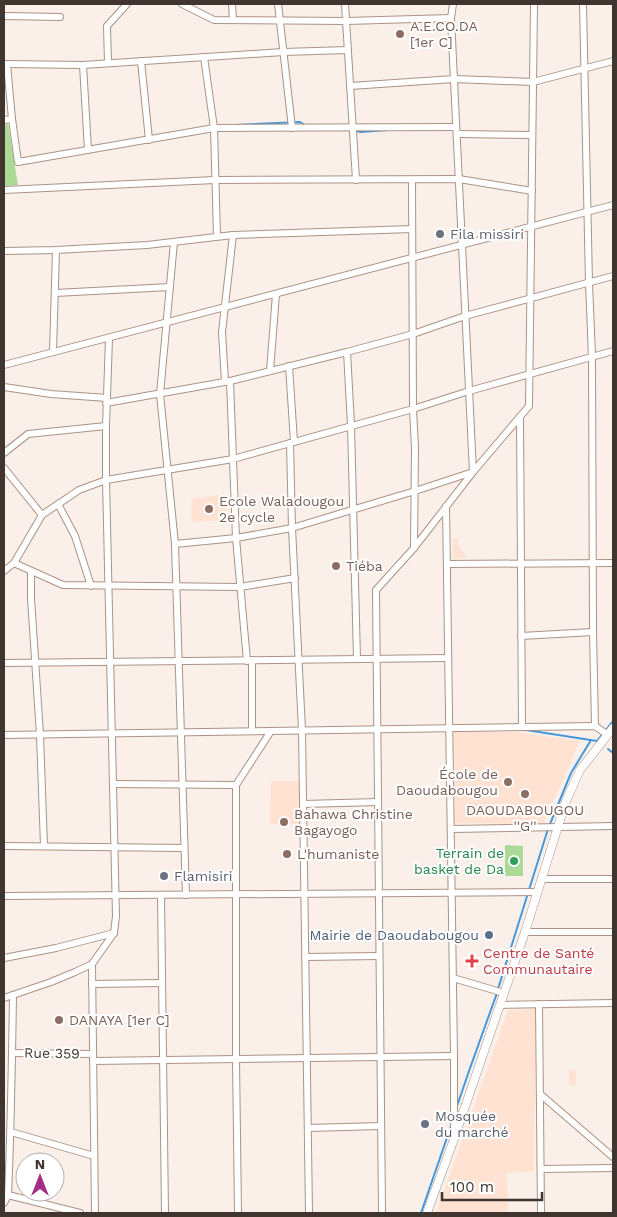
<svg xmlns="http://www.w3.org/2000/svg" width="617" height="1217" font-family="'Work Sans',sans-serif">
	<rect width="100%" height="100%" fill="#fbf0e9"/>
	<g fill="#ffe2d2">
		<polygon points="225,494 227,520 192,522 191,499"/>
		<polygon points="458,538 458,547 461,548 461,551 465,551 465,558 453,559 453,539"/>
		<polygon points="454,732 516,732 580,741 543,824 455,823"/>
		<polygon points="271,781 300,781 300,801 298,802 300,824 270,824"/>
		<polygon points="536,1009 534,1171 507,1173 508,1213 436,1213 508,1010"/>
		<rect x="569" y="1070" width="7" height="16"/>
	</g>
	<g fill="#aada95">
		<polygon points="8,124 18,185 4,186 4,125"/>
		<polygon points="505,845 523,846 523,876 505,876"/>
	</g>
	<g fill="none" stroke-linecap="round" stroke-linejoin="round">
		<g stroke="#49d" stroke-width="2">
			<polyline points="235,125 300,122 307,126"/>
			<polyline points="355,131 361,132 388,130"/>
			<polyline points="526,730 597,741 613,721"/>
			<polyline points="608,749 613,753"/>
			<polyline points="550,824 571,773 591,740"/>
			<polyline points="498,989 548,829"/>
			<polyline points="456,1109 469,1071 497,993"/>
			<polyline points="421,1213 451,1126"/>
		</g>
		<g stroke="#ac9284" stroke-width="8">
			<g id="minor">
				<polyline points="182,4 214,20 346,21 451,18"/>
				<polyline points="232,4 233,20"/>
				<polyline points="278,4 292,128"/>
				<polyline points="345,4 356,180"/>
				<polyline points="583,4 589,283 592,357 593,632 595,726"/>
				<polyline points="4,16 60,17"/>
				<polyline points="204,57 214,128 217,236"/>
				<polyline points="141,61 149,140"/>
				<polyline points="108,63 107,26 127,4"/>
				<polyline points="5,64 83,65 283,52 348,50"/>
				<polyline points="7,64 12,119 18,162 214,128 456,127"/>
				<polyline points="83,65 88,150"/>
				<polyline points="350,86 454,79 533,82 613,61"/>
				<polyline points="4,120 12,119"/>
				<polyline points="457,134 532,135"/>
				<polyline points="412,180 413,409 415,448 414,548"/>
				<polyline points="4,190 215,180 459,179 532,191"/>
				<polyline points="174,242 160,394 175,544 186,895"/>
				<polyline points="4,251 56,250 147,245 233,235 412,229"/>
				<polyline points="55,293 170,287"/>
				<polyline points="53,352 56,250"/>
				<polyline points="347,352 351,425 357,659"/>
				<polyline points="4,365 613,205"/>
				<polyline points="289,366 294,442"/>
				<polyline points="270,371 276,294"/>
				<polyline points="230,381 236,538 247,661"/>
				<polyline points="225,382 222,332 233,235"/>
				<polyline points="4,387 51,394 107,398"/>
				<polyline points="106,403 230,381 347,352 413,334 465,316 613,276"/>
				<polyline points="520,417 522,727"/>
				<polyline points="290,443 292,528 302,730 309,1213"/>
				<polyline points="4,453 28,434 106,426"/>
				<polyline points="4,468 42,515"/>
				<polyline points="58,504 75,536 91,586"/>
				<polyline points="446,506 454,1056 454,1134"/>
				<polyline points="175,544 236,538 292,528 415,491 473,472 451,18 453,4"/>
				<polyline points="14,563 63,585 240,587 295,578"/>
				<polyline points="447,564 613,563"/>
				<polyline points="4,571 14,563 42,515 79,490 106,480 233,459 413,409 469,391 613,351"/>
				<polyline points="31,572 31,598 40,735 44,846"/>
				<polyline points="521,636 593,632"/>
				<polyline points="252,660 252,731"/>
				<polyline points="4,663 448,658"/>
				<polyline points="4,735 595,726 608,735"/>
				<polyline points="113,784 236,785"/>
				<polyline points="303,804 378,802"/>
				<polyline points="451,829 613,826"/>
				<polyline points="4,846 184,848"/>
				<polyline points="541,879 613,879"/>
				<polyline points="161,895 165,1213"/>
				<polyline points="4,896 538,892"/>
				<polyline points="525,932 613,932"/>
				<polyline points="305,957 379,956"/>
				<polyline points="4,958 56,948 114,933"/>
				<polyline points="92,964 95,1213"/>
				<polyline points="453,978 504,993"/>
				<polyline points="92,984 162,983"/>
				<polyline points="4,998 51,982 75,972 92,964 114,933 116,916 106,480 106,426 109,338"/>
				<polyline points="539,1004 541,1213"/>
				<polyline points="500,1005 613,1003"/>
				<polyline points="12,1053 93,1054"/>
				<polyline points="93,1061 454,1056"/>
				<polyline points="540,1094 613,1157"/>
				<polyline points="308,1128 381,1126"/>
				<polyline points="11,1132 94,1156"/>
				<polyline points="541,1169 613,1168"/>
				<polyline points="8,1195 80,1213"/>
				<path d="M4 1203 8 1195C11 1129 12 1062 13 995"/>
				<polyline points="238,1213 236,1059 236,785 271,731"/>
				<polyline points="382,1213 376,590 414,548 473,472 529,406 534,4"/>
			</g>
		</g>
		<g stroke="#ac9284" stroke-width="9">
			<polyline id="tertiary" points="427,1213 454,1139 525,932 566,801 580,770 613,728"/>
		</g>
		<use href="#minor" stroke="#fff" stroke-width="6"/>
		<use href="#tertiary" stroke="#fff" stroke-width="8"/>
	</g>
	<g fill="#8d6e63" stroke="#fff" stroke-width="2">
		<circle cx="400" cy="34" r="5"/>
		<circle cx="209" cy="509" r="5"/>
		<circle cx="336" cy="566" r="5"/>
		<circle cx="508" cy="782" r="5"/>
		<circle cx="525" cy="794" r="5"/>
		<circle cx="284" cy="822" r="5"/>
		<circle cx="287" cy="854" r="5"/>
		<circle cx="59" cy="1020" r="5"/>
	</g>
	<g fill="#6b7280" stroke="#fff" stroke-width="2">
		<circle cx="440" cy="234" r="5"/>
		<circle cx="164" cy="876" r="5"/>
		<circle cx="425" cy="1124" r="5"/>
	</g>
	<circle fill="#2e9e5b" stroke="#fff" stroke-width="2" cx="514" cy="861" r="5"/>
	<circle fill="#5c6f8a" stroke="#fff" stroke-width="2" cx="489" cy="935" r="5"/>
	<path fill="#e0444e" stroke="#fff" stroke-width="2" d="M469.5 953.5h5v5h5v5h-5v5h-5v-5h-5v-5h5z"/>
	<g text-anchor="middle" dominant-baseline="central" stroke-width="4" stroke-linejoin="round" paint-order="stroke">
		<g font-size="14" fill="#785e54" stroke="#fff" text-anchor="start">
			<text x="410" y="26">A.E.CO.DA<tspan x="410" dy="16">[1er C]</tspan></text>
			<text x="219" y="501">Ecole Waladougou<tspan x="219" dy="16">2e cycle</tspan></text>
			<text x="346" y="566">Tiéba</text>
			<text x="498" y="774" text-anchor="end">École de<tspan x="498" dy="16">Daoudabougou</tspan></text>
			<text x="525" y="810" text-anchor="middle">DAOUDABOUGOU<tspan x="525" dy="16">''G''</tspan></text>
			<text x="294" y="814">Bahawa Christine<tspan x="294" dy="16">Bagayogo</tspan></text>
			<text x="297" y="854">L'humaniste</text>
			<text x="69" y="1020">DANAYA [1er C]</text>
		</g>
		<g font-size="14" fill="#5b616d" stroke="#fff" text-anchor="start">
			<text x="450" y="234">Fila missiri</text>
			<text x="174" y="876">Flamisiri</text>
			<text x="435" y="1116">Mosquée<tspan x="435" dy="16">du marché</tspan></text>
		</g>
		<g font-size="14" fill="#27864d" stroke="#fff" text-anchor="end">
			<text x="504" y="853">Terrain de<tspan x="504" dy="16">basket de Da</tspan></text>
		</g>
		<g font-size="14" fill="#4e5e75" stroke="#fff" text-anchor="end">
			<text x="479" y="935">Mairie de Daoudabougou</text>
		</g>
		<g font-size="14" fill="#be3a42" stroke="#fff" text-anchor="start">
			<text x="483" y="953">Centre de Santé<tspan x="483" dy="16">Communautaire</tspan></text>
		</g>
		<g font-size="14" fill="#40362f" stroke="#fff">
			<text transform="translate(52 1053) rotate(1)">Rue 359</text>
		</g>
	</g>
	<rect width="617" height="1217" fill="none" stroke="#40362f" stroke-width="10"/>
	<g transform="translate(40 1177)"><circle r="24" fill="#ffffff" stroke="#b3afac"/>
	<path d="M0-4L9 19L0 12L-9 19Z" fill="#a42e87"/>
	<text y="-8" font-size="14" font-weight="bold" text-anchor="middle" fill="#40362f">N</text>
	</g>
	<path d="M442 1192v8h100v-8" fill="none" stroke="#40362f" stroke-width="2.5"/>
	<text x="450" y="1192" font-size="15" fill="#40362f" stroke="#ffffff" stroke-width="4" paint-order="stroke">100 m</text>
</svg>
